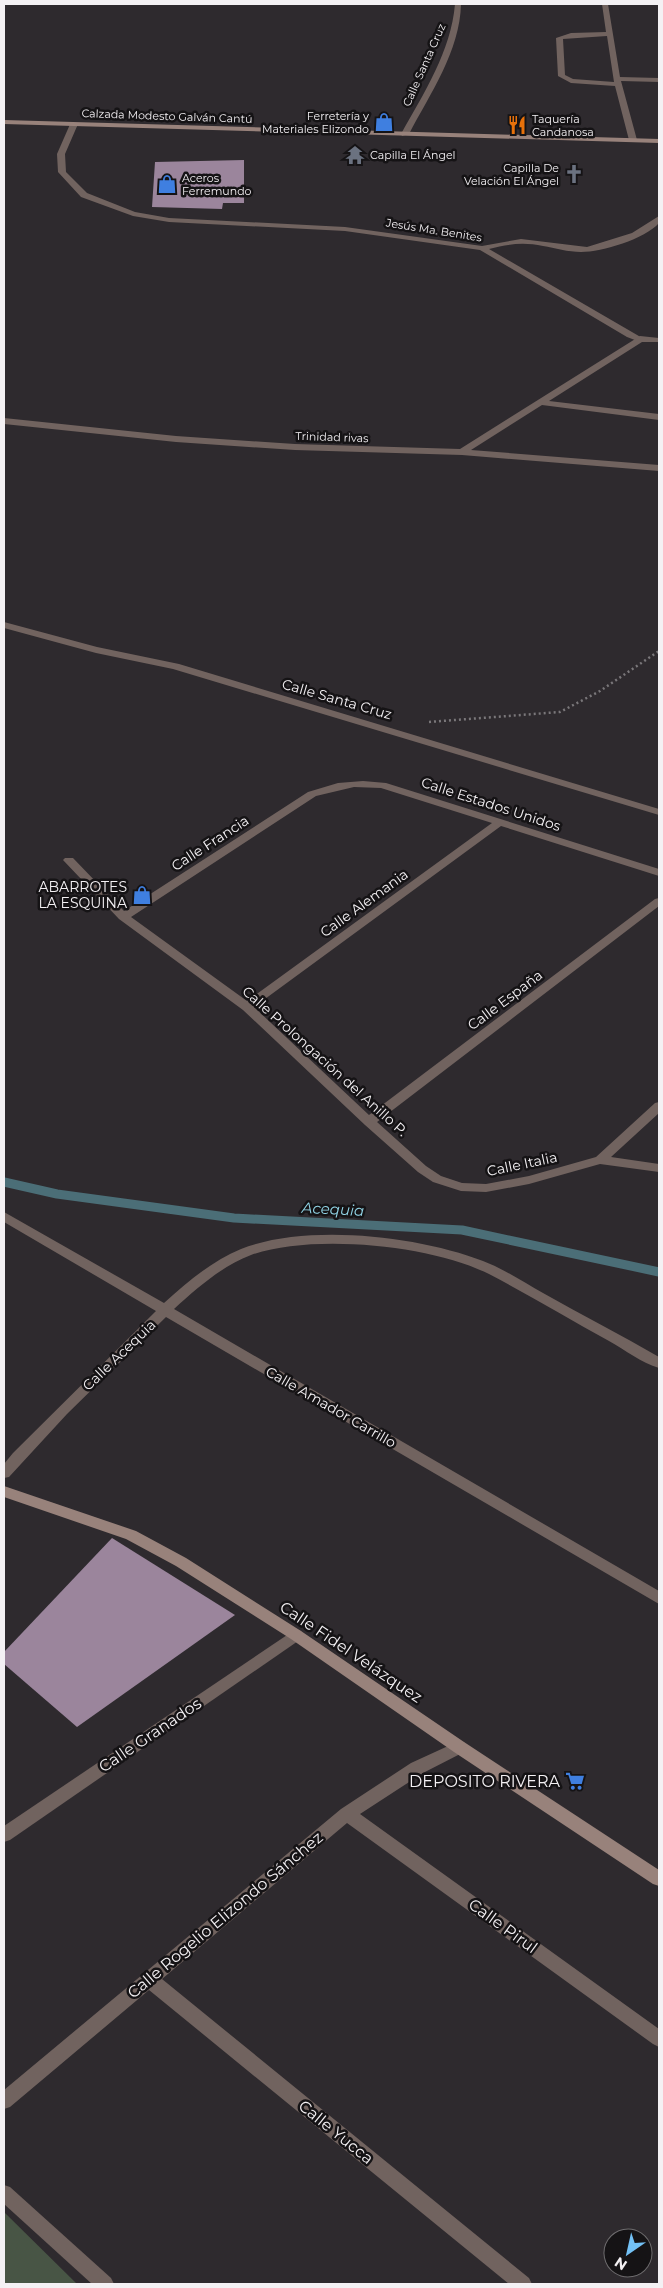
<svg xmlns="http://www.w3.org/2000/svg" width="663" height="2288" font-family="Montserrat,sans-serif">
	<rect width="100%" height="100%" fill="#2e2a2e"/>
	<polygon fill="#485545" points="4,2212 77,2284 4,2284"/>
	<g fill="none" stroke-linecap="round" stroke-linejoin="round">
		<polyline stroke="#4b6e77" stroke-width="9" points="4,1182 57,1194 234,1218 462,1230 659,1272"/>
	</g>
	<g fill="#9b859c">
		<polygon points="244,160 244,203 223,203 222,209 152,207 155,162"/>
		<polygon points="112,1538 235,1615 77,1727 4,1664 4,1652"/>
	</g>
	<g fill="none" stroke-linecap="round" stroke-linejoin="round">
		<polyline stroke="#7a777a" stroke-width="2.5" stroke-dasharray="2 3" stroke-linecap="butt" points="429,722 560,712 600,691 659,651"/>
		<path fill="#71635f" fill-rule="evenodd" d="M71 122 78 124 65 154 66 172 87 193 135 212 169 218 345 227 482 246 521 239 587 247 632 233 659 216V223C645 239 602 252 581 252 568 252 555 248 543 246 524 242 507 244 489 249L644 339 640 342 627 337 480 250 345 231 169 222 133 216 81 197 58 172 57 154Z"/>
		<g fill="#71635f" fill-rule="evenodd">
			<path d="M455 4H461C460 51 430 94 409 134L402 136 401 134C424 93 451 51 455 4Z"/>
			<path d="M602 4H608L620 77 659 78V82L621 81 637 140 633 142 629 140 615 86 571 83 558 76 556 38 571 33 606 32ZM607 36 614 82 573 79 565 75 563 39Z"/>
			<polygon points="640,336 659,338 659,342 642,342 549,401 659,414 659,420 542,405 471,450 659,465 659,471 462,455 295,450 176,442 4,424 4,418 176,436 295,444 460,449"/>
			<polygon points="4,622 97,647 179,664 659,809 659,815 173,669 96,653 4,628"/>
			<path d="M363 781 386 783 659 869V876L501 826 254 1007 369 1115 655 899 659 898V906L377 1122 426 1166 441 1176 462 1183 486 1184 529 1176 596 1157 655 1103 659 1102V1113L611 1157 659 1164V1172L600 1164 529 1184 486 1192 461 1191 433 1182 418 1172 365 1125 243 1010 119 919 63 860 65 858H73L124 911 308 792 338 783ZM354 787 381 788 492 823 247 1001 131 917 316 796Z"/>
			<path d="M4 1212 164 1303C187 1282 212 1261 241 1249 307 1223 418 1236 483 1261 504 1269 523 1282 543 1293 582 1315 621 1335 659 1357V1368C642 1363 625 1350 609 1341 569 1319 529 1295 489 1274 432 1245 312 1233 251 1255 222 1266 197 1288 174 1309L659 1591V1604L166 1317 67 1414 9 1477 4 1478V1464L13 1453 156 1311 4 1222Z"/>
			<polygon points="296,1629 301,1631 303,1635 301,1639 10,1840 4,1842 4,1826"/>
			<polygon points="459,1741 464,1742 467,1747 464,1752 423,1773 360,1814 659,2029 659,2047 653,2044 347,1823 162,1979 529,2278 532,2284 509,2284 149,1990 10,2107 4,2109 4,2090 341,1809 411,1763"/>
			<polygon points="4,2185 10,2187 111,2278 114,2284 92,2284 4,2204"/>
		</g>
		<g fill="#98827b" fill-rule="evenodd">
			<polygon points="4,120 659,139 659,143 4,124"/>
			<polygon points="4,1486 136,1531 186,1558 301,1631 464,1742 659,1870 659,1886 653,1884 454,1752 291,1639 176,1566 126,1539 4,1497"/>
		</g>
	</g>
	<defs>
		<g id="shop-bare" transform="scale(1.5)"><path d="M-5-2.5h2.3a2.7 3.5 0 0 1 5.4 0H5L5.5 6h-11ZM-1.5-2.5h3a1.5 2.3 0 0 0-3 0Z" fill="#3f7fe0" stroke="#151315" stroke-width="2.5" paint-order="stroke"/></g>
		<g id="restaurant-bare" transform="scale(1.5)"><path d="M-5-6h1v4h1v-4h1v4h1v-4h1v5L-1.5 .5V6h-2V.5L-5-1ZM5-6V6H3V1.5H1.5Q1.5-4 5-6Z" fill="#e8710a" stroke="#151315" stroke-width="2.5" paint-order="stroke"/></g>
		<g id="temple-bare" transform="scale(1.5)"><path d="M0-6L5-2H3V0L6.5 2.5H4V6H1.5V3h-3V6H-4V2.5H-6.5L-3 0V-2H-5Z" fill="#6b7280" stroke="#151315" stroke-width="2.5" paint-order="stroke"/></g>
		<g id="church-bare" transform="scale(1.5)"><path d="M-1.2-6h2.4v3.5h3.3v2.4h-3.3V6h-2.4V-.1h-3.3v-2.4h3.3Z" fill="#6b7280" stroke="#151315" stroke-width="2.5" paint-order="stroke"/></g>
		<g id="supermarket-bare" transform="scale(1.5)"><path d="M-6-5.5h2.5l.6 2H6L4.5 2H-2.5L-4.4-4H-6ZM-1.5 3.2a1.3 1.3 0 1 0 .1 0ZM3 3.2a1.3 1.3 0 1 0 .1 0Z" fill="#3f7fe0" stroke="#151315" stroke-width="2.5" paint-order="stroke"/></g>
	</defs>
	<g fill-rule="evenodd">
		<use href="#shop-bare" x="384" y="122"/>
		<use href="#restaurant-bare" x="517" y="125"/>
		<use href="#temple-bare" x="355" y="155"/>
		<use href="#church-bare" x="574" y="174"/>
		<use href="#shop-bare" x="167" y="184"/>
		<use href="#shop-bare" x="142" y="895"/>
		<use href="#supermarket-bare" x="575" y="1781"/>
	</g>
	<g text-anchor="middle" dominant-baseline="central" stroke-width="5" stroke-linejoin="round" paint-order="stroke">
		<g font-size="11" fill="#f4f1f4" stroke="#151315">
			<text transform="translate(424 65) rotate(-66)">Calle Santa Cruz</text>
			<text transform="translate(167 116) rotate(2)">Calzada Modesto Galván Cantú</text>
			<text transform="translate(434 230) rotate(9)">Jesús Ma. Benites</text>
			<text transform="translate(332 437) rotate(2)">Trinidad rivas</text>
		</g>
		<g font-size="11" fill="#f4f1f4" stroke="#151315" text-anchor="start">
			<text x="369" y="116" text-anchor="end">Ferretería y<tspan x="369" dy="13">Materiales Elizondo</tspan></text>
			<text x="532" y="119">Taquería<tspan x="532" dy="13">Candanosa</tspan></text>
			<text x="370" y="155">Capilla El Ángel</text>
			<text x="559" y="168" text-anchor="end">Capilla De<tspan x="559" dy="13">Velación El Ángel</tspan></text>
			<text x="182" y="178">Aceros<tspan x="182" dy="13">Ferremundo</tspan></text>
		</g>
		<g font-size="14" fill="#f4f1f4" stroke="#151315">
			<text transform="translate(337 699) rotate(16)">Calle Santa Cruz</text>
			<text transform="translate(491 804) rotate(18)">Calle Estados Unidos</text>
			<text transform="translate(210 843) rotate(-33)">Calle Francia</text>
			<text transform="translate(364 903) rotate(-36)">Calle Alemania</text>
			<text transform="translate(505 1000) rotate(-37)">Calle España</text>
			<text transform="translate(325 1061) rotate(42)">Calle Prolongación del Anillo P.</text>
			<text transform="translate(522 1164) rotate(-12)">Calle Italia</text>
			<text transform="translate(119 1355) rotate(-44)">Calle Acequia</text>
			<text transform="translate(331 1407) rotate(30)">Calle Amador Carrillo</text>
		</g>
		<g font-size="14" fill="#f4f1f4" stroke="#151315" text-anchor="end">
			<text x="127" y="887">ABARROTES<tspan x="127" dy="16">LA ESQUINA</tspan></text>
		</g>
		<g font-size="15" font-style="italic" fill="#92d5e7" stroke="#151315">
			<text transform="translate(333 1209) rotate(3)">Acequia</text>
		</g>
		<g font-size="16" fill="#f4f1f4" stroke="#151315">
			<text transform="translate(351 1652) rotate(34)">Calle Fidel Velázquez</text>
			<text transform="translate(150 1735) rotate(-34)">Calle Granados</text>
			<text transform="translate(225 1915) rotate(-40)">Calle Rogelio Elizondo Sánchez</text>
			<text transform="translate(503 1926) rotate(36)">Calle Pirul</text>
			<text transform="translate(336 2132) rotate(39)">Calle Yucca</text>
		</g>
		<g font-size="16" fill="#f4f1f4" stroke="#151315" text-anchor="end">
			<text x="560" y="1781">DEPOSITO RIVERA</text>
		</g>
	</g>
	<rect width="663" height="2288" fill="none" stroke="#f4f1f4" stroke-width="10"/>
	<g transform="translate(628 2253) rotate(214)"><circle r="24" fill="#151315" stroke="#6e6c6e"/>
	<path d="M0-4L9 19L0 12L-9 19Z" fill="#73c1f5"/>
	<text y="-8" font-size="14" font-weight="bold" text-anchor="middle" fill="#f4f1f4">N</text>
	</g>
</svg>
